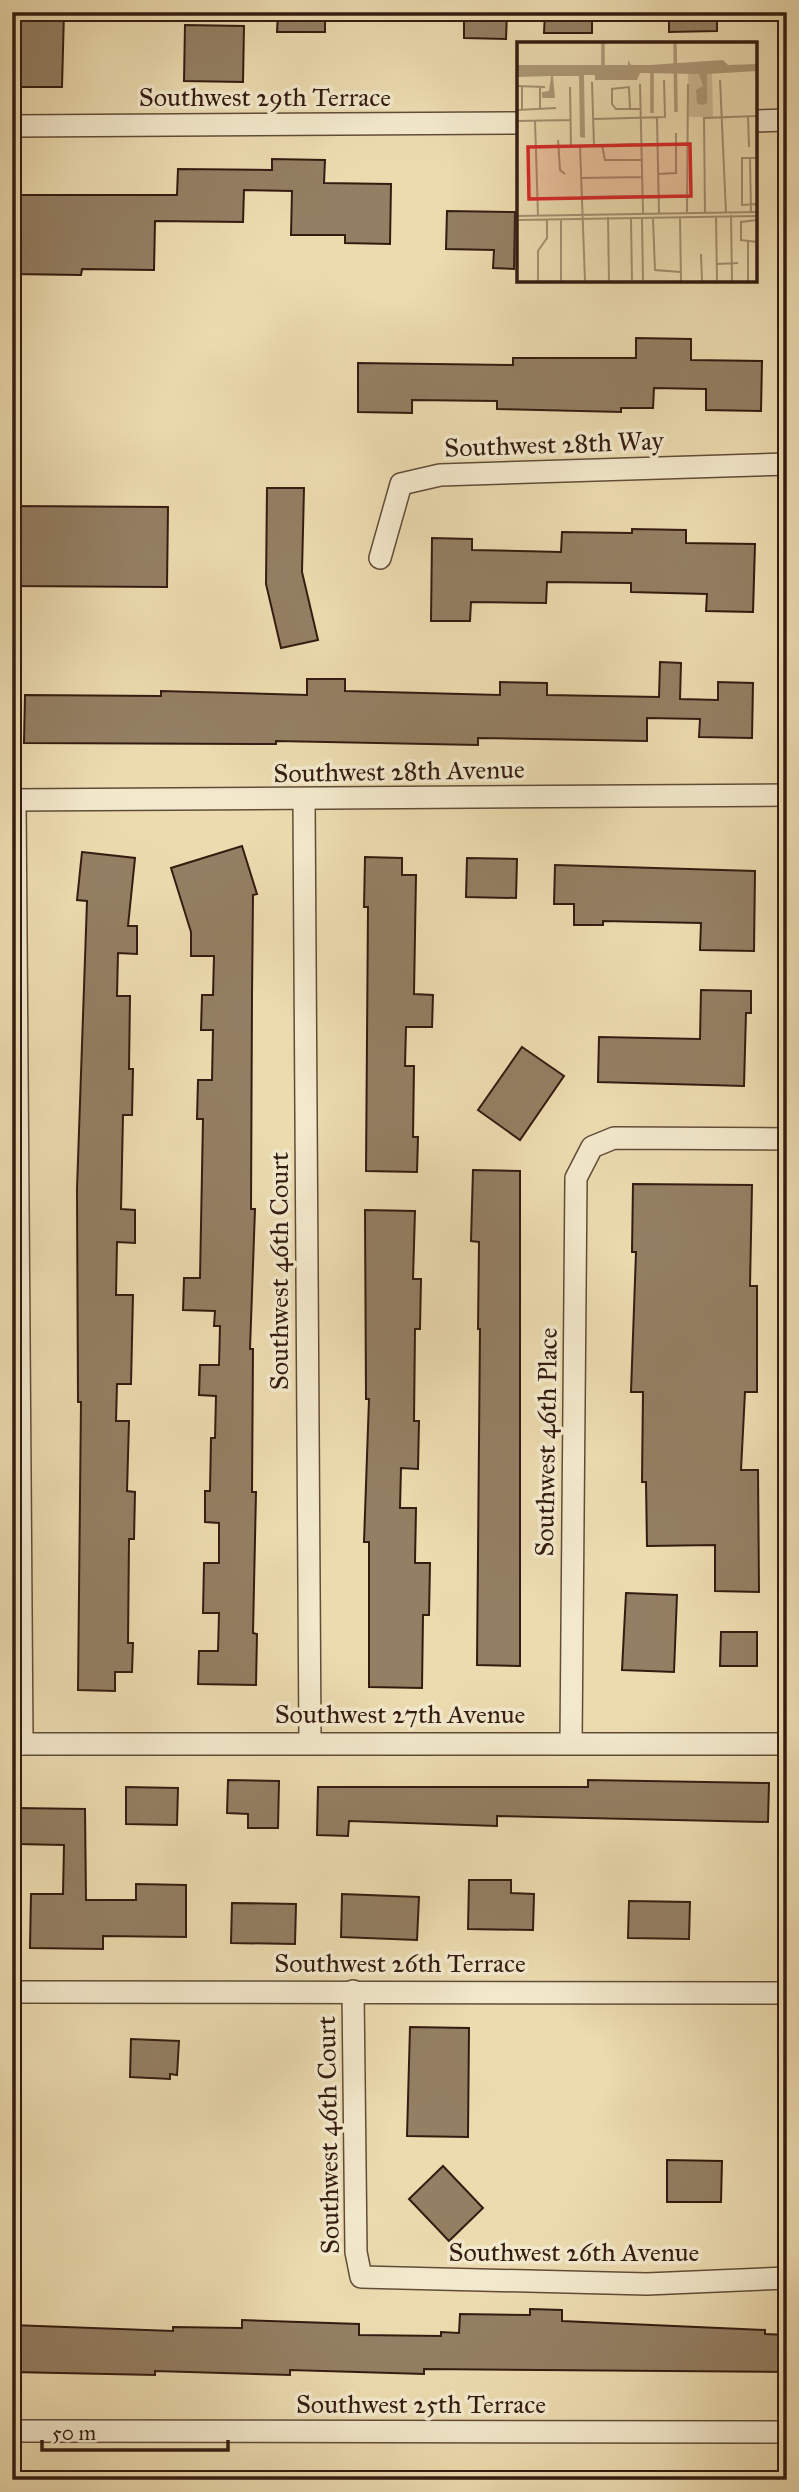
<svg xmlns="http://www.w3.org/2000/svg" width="799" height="2492" font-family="'IM FELL Great Primer',serif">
	<rect width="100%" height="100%" fill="#ebdbaf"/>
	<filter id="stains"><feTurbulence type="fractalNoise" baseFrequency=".00286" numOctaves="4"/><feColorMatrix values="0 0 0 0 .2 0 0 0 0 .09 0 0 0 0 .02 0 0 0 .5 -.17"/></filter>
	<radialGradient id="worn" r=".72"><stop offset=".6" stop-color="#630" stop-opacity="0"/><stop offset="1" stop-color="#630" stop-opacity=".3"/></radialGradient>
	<g fill="#937f63" stroke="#341c11" stroke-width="2">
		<polygon points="12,12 64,12 62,87 12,87"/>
		<polygon points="278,12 325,12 325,32 277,32"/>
		<polygon points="464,12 507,12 506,39 464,38"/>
		<polygon points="545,12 592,12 592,33 544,33"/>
		<polygon points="669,12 717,12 717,31 669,32"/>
		<polygon points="185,25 244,26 243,82 184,81"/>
		<polygon points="272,159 325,160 324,183 391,184 390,244 345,243 345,235 291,235 292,191 244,190 243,222 155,221 154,270 82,269 81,275 12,274 12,195 177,195 178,169 272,170"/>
		<polygon points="447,211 515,212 514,269 493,268 494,250 446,249"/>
		<polygon points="636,338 691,339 691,360 762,361 761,411 706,410 706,389 654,388 653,408 621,408 621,412 497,409 497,401 412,400 412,413 358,412 358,363 513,365 513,358 636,358"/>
		<polygon points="267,488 304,488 302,572 318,640 281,648 266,584"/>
		<polygon points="12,506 168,507 167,587 12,586"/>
		<polygon points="632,529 686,530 686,543 755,544 753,612 706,611 707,594 631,592 631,583 547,582 546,603 471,602 470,621 431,621 432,538 472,539 472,550 561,552 562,532 632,533"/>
		<polygon points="660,662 681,663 680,699 718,700 718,682 753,683 752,738 699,737 700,719 647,718 647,741 478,738 478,745 276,741 276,744 24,743 25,695 161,696 161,691 307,695 307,679 345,679 345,691 500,695 500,682 547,683 547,695 659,697"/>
		<polygon points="242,846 257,894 253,895 252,996 251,1209 255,1209 250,1349 253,1349 252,1492 256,1492 253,1633 257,1634 256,1685 198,1684 199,1651 218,1651 219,1613 203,1613 204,1563 219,1563 219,1523 205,1522 205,1491 210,1491 211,1438 215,1438 216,1396 199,1395 200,1365 219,1365 220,1326 214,1326 215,1311 183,1310 184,1278 200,1278 203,1119 197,1119 198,1080 212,1080 213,1030 201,1030 202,995 213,995 214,956 191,956 191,932 171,868"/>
		<polygon points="82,852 135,858 128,926 137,926 137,954 118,953 117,996 130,996 129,1069 133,1069 132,1115 123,1115 121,1209 135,1210 135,1243 117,1242 116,1295 133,1295 131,1384 117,1384 116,1421 129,1421 127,1491 135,1492 134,1539 129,1539 128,1643 133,1643 132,1672 115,1672 115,1691 78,1690 81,1402 78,1402 77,1189 87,901 77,900"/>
		<polygon points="365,857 402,858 402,875 416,875 414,994 433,995 432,1027 406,1027 405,1066 414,1066 413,1137 418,1137 417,1172 366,1171 368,907 364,907"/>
		<polygon points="467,858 517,859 516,898 466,897"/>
		<polygon points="555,865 755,871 754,951 700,950 701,923 603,921 603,925 574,925 574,904 554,904"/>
		<polygon points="701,990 751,991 751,1013 746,1013 744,1086 598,1082 599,1037 700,1039"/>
		<polygon points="522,1047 564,1076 520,1140 478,1110"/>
		<polygon points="473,1170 520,1171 520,1666 477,1665 480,1329 478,1329 479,1242 471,1241"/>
		<polygon points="633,1184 752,1185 750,1286 757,1286 757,1392 745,1392 741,1470 758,1470 759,1592 715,1591 715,1545 647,1546 646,1482 642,1482 643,1392 631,1392 636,1252 632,1252"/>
		<polygon points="365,1210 415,1211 413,1279 421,1279 420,1329 415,1329 414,1421 419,1421 418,1469 401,1468 400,1508 416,1508 415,1563 430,1563 429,1615 423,1615 422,1688 369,1687 369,1542 364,1542 369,1399 366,1399"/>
		<polygon points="626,1593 677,1595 674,1672 622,1670"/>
		<polygon points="721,1632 757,1632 757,1666 720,1666"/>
		<polygon points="228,1780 279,1781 278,1828 248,1828 248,1814 227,1813"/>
		<polygon points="588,1780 769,1783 768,1822 497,1816 497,1826 349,1821 348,1836 317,1835 318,1787 588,1787"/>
		<polygon points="126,1787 178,1788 177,1825 126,1824"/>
		<polygon points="17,1808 85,1809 86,1900 136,1900 136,1884 186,1885 186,1937 103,1936 103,1949 30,1948 31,1894 63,1894 64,1845 17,1844"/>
		<polygon points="469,1880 511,1880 511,1893 534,1894 533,1930 468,1929"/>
		<polygon points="342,1894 419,1897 417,1940 341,1937"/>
		<polygon points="629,1901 690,1902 689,1939 628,1938"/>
		<polygon points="232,1903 296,1904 295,1944 231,1943"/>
		<polygon points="410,2027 469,2028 468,2137 407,2136"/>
		<polygon points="131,2039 179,2041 177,2075 170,2074 170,2079 130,2077"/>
		<polygon points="667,2160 722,2161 721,2202 667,2202"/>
		<polygon points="443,2166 483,2208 449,2241 409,2199"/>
		<polygon points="530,2309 562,2310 562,2321 765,2330 765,2334 787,2335 787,2372 424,2369 424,2374 290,2370 290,2375 155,2371 155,2375 12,2372 12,2325 173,2331 173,2327 242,2328 242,2320 359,2324 359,2335 441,2336 441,2332 459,2333 460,2314 530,2315"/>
	</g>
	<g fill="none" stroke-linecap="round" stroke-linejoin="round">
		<g stroke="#624c38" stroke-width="24">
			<g id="street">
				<polyline points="755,121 787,120"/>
				<polyline points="12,126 519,123"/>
				<polyline points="380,558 401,484 440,475 787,464"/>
				<polyline points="12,800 787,795"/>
				<polyline points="15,800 22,1744"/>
				<polyline points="304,800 310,1742"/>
				<polyline points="571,1743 576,1178 592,1147 614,1138 787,1139"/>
				<polyline points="12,1744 787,1744"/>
				<polyline points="353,1991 356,2252 361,2277 647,2284 787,2278"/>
				<polyline points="12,1992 787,1993"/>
				<polyline points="12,2431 787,2432"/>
			</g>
		</g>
		<use href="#street" stroke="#f2e8cb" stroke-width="21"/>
	</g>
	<g text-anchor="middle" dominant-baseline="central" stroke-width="7" stroke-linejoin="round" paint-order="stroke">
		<g font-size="26" fill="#341c11" stroke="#f2e8cb">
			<text x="265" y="97">Southwest 29th Terrace</text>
			<text transform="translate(554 444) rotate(-2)">Southwest 28th Way</text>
			<text transform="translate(399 771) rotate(-1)">Southwest 28th Avenue</text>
			<text transform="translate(279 1271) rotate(-90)">Southwest 46th Court</text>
			<text transform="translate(546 1442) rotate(-89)">Southwest 46th Place</text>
			<text x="400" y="1714">Southwest 27th Avenue</text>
			<text x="400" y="1963">Southwest 26th Terrace</text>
			<text transform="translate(328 2135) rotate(-91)">Southwest 46th Court</text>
			<text x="574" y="2252">Southwest 26th Avenue</text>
			<text x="421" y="2404">Southwest 25th Terrace</text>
		</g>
	</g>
	<g transform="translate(517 42)">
		<rect width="240" height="240" fill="#ebdbaf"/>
		<path d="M195 29 196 75H172L171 30Z" fill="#ccbb94"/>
		<path d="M111 18 114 23H133L206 18 211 23 240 22V29L190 32V61L185 63 180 61 179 48 186 44 182 32 123 31 120 38H78V33H67L68 96 63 95 62 34H36L38 56H25V50L32 49 34 34 0 35V23H111Z" fill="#ad9a79"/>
		<path fill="none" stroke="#ad9a79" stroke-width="3.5" d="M86 1V26M158 1 159 70M135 28V71"/>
		<path fill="none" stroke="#a28f70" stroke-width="2" d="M203 38 209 171M75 40 77 104M123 42 126 171M0 44 28 45M5 44V67M23 44V67M53 45 54 104M113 66 112 45 95 47V62L99 67H123M0 68 39 66M231 74 232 105M140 76 142 171M77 77 148 75 147 38M18 78 21 174M0 79 54 78M41 98 43 128 48 132M85 103 88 118H125M63 104 68 239M41 105 124 102M233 116 234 170M240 116H225V163L240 162M141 132 159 131V91M64 136 125 135M64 155 125 154M170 170 171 42M188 171 187 76 240 74M214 173 215 239M0 174 240 170M91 175 92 239M199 175 200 239M163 176 164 239M114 177 115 239M125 177 126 239M136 177 138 228 164 230M0 178 240 174M44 178V239M240 178 224 180V198L240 200M231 200V239M184 212 185 239M199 222 221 221M21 239V209L30 196V178"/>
		<path fill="#d62828" fill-opacity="0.15" stroke="#d62828" stroke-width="3.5" d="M173 102 174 154 12 157 11 105Z"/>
		<rect width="240" height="240" fill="none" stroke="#341c11" stroke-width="3.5"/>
	</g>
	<rect width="799" height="2492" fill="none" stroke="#ebdbaf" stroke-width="42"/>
	<rect x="14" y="14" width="771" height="2464" fill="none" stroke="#341c11" stroke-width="3.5"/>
	<rect x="21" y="21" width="757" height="2450" fill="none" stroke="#341c11" stroke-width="2"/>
	<path d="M42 2440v10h186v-10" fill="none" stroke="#341c11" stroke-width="3.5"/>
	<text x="52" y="2440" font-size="21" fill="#341c11" stroke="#f2e8cb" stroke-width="5" paint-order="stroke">50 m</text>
	<rect width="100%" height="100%" filter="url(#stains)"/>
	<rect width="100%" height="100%" fill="url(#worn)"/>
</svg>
